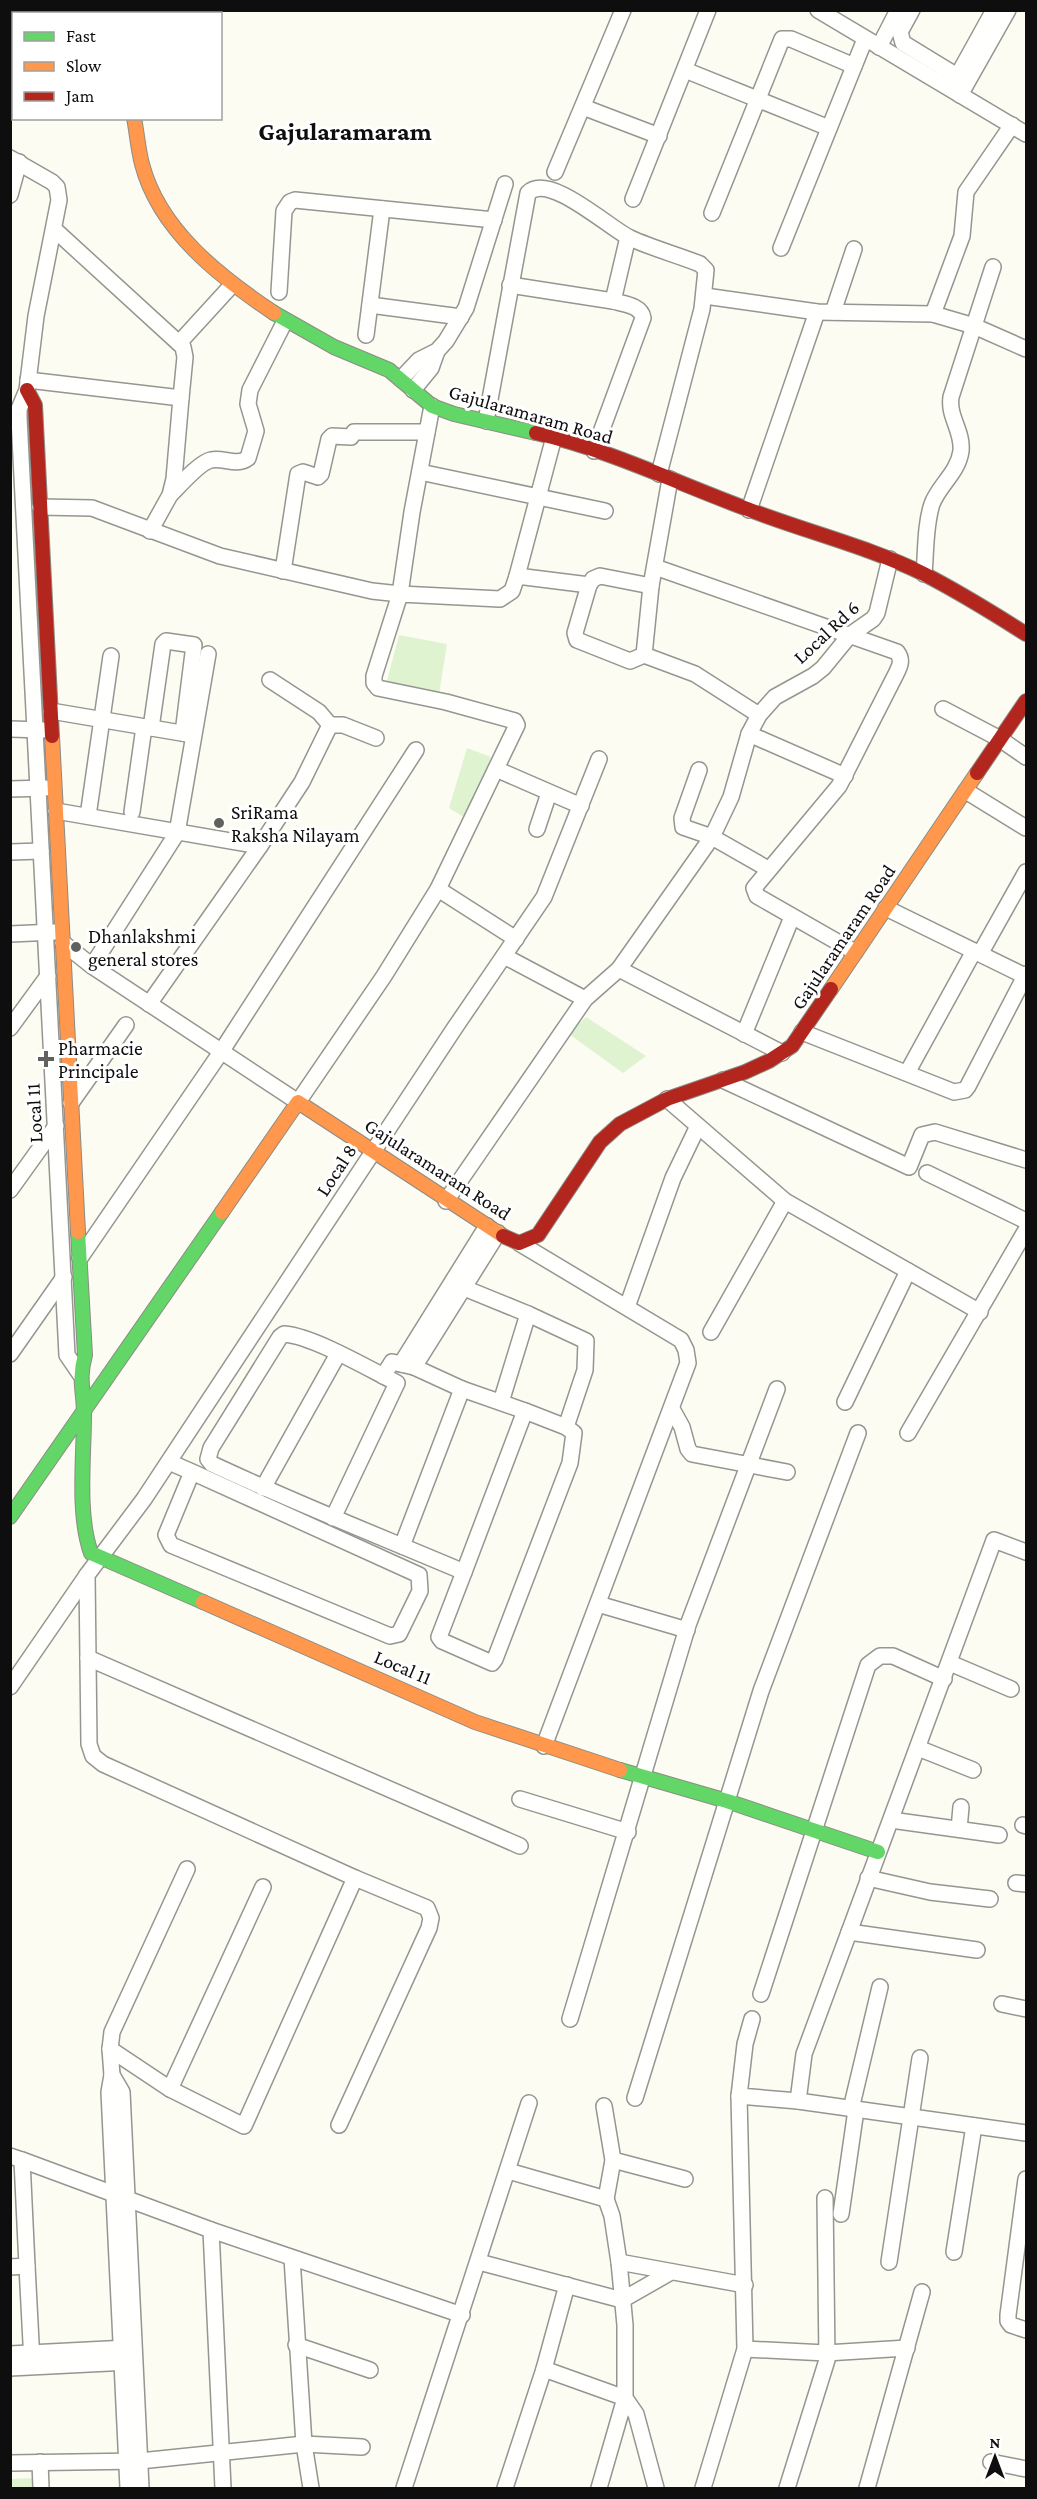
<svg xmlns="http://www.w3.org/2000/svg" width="1037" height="2499" font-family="'Crimson Pro',serif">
	<rect width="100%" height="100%" fill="#fcfcf2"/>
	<g fill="#dff3d1">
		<polygon points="399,635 447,644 439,694 387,681"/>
		<polygon points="467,748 491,757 467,819 449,808"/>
		<polygon points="586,1017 646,1056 623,1073 569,1034"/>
		<polygon points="35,2478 35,2488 11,2488 10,2479"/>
	</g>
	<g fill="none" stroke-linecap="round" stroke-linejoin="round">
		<g stroke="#959591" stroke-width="18">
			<g id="street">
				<polyline points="818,10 1026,134"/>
				<polyline points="912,10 900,32 903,43 957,76"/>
				<polyline points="62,14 66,10"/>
				<polyline points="879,47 898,10"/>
				<polyline points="685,70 829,128"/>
				<polyline points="953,84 994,10"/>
				<polyline points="960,95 1008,10"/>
				<polyline points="583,107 659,136"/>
				<polyline points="10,158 52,182 57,187 59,200 36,316 27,390 19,409 19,418 67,1355 80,1374"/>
				<polyline points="555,172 623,10"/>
				<polyline points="10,195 19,162"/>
				<polyline points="633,199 708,10"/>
				<polyline points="712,213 782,39 791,39 854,66"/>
				<polyline points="55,230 183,347 185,357 181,398"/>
				<polyline points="781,248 865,39"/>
				<polyline points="510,285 613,301"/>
				<polyline points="279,292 284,211 290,202 295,200 494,220"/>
				<polyline points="705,296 817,312 933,314 974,326 1026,349"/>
				<polyline points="370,305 461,317"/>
				<polyline points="833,312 854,249"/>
				<polyline points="933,314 962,236 966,192 1012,125"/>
				<polyline points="366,335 382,209"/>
				<polyline points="179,343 232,285"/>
				<polyline points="401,379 419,360 437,351 446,341 466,308 505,184"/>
				<polyline points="28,380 181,398 174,479 170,495 150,531"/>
				<polyline points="413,390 431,368 437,351"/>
				<path d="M486 421 528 193C549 172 609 228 630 238 652 248 677 255 700 264L706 270 702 309 659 474"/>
				<path d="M594 451 643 318C641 305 623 304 613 301L628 237"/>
				<polyline points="420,472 605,511"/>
				<path d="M171 494C179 486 200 462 211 460 224 457 236 467 248 458L256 431 248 404 250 390 285 321"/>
				<polyline points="40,507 92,508 220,556 372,591 400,594 412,512 432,406"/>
				<polyline points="749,510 817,312"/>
				<path d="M655 567 897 652C903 660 900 666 896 674L839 786 754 888 757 896 855 952"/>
				<polyline points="283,571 298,474 303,472 318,477 321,474 329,439 332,436 351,437 354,432 427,432"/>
				<path d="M924 574C926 552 925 525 932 504 939 485 958 473 961 451 963 431 948 417 951 397L993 267"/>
				<polyline points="517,576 554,437"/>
				<polyline points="589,585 575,633 577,640 630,661 644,655"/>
				<polyline points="943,709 1000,739 1026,757"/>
				<polyline points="51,711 193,735"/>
				<polyline points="759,715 775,697 813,676 823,668 850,635 873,619 877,613 890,559"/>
				<polyline points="330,725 343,725 376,738"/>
				<polyline points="151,728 163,644 166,641 194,645 183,733"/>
				<polyline points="10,729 43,730"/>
				<polyline points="749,734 845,776"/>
				<polyline points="496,769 581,806"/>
				<polyline points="699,770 682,818 683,827 712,837 768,869"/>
				<polyline points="10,789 46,788"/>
				<polyline points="966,791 1026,828"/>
				<polyline points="56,811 260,846 302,782 330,725 319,712 270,680"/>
				<polyline points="132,812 144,727"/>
				<polyline points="88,816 111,656"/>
				<polyline points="537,829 549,793"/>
				<polyline points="10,852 41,851"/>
				<polyline points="438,889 516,939"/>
				<polyline points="886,908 1025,976"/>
				<polyline points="10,934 55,932"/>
				<polyline points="63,943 92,966 298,1102 384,976 438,889 517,725 515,721 446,702 378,688 374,683 374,676 400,594 500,599 512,591 517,576 589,585 593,579 600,576 651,586"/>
				<polyline points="980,954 1026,872"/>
				<polyline points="504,956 585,999"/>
				<polyline points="92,966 177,833 208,654"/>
				<polyline points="619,969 782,1053"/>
				<polyline points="149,1004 260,846"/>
				<polyline points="10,1028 48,976"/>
				<polyline points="802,1032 954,1092 965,1090 968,1086 1026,974"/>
				<polyline points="744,1034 792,917"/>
				<polyline points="907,1073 974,951"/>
				<polyline points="723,1080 909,1167 922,1135 935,1132 1026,1160"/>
				<polyline points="667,1099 785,1201 980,1312"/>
				<polyline points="71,1103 126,1025"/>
				<polyline points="927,1173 1026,1221"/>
				<polyline points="10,1190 56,1126"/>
				<polyline points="446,1201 585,999 619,969 712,837 731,797 749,734 759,715 695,674 644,655 651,586 670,479"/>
				<polyline points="519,1243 681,1340 686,1350 688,1363 544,1746"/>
				<polyline points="80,1258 221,1052 416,750"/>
				<polyline points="452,1283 528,1314 586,1341 585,1370 566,1427"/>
				<polyline points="627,1307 673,1178 698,1126"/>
				<polyline points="711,1332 785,1201"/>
				<polyline points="10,1354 64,1277"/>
				<polyline points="401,1364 487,1226"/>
				<polyline points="414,1367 498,1233"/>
				<polyline points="383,1376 392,1362 414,1367 462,1389 525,1411 464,1572"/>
				<polyline points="501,1402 528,1314"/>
				<polyline points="845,1402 908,1271"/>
				<polyline points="672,1409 682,1427 688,1449 692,1454 787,1472"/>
				<polyline points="908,1433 1026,1230"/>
				<polyline points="169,1462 192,1472 419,1575 420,1591 399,1634 390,1636 171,1545 166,1535 192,1472"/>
				<polyline points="263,1488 338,1354"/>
				<path d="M333 1518 397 1383C369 1369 313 1336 284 1334L280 1337 211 1448 208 1459 212 1464C295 1503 379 1536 464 1572L439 1637 442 1641 492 1663 495 1659 570 1463 574 1433 566 1427 525 1411"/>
				<polyline points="402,1546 462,1389"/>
				<polyline points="1026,1552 994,1540 804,2054 798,2101 1026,2133"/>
				<polyline points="598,1604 687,1630"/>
				<polyline points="88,1658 520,1846"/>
				<polyline points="950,1663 1011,1689"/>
				<polyline points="10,1687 87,1575"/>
				<polyline points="918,1748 973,1770"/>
				<polyline points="520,1799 628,1832"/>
				<polyline points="891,1820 999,1835"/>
				<polyline points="1023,1825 1026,1826"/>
				<polyline points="959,1829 961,1807"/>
				<polyline points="868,1878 930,1892 990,1899"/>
				<polyline points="1016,1883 1026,1884"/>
				<polyline points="849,1932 977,1950"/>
				<polyline points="761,1994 868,1665 880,1656 893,1656 944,1679"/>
				<polyline points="1002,2004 1026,2009"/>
				<polyline points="570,2019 688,1625 777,1389"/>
				<polyline points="752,2019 745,2044 739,2096 798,2101"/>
				<polyline points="110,2049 170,2089 244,2126 355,1878"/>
				<polyline points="112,2075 122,2092 141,2488"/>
				<polyline points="170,2089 263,1887"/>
				<polyline points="635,2098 761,1691 858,1433"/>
				<polyline points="604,2106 613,2160 606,2199"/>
				<polyline points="851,2109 880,1987"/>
				<polyline points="339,2125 429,1928 431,1918 427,1908 355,1878 103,1764 93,1756 89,1744 87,1575 144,1499 454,1029 544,897 599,759"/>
				<polyline points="10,2156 22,2160 27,2266 10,2267"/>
				<polyline points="22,2160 211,2230 462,2315"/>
				<polyline points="613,2160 685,2179"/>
				<polyline points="508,2171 606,2199 612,2216 619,2262 625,2325 625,2398 636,2414 656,2488"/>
				<polyline points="1026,2179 1008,2315 1008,2321 1011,2325 1026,2330"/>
				<polyline points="841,2214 856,2110"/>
				<polyline points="211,2230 223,2488"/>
				<polyline points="954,2252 974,2126"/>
				<polyline points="292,2258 304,2444 311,2488"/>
				<polyline points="479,2262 622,2300 671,2272"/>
				<polyline points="619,2262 745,2285"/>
				<polyline points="889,2262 920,2058"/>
				<polyline points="27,2266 32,2362"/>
				<polyline points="296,2345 370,2370"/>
				<polyline points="745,2349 826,2353 907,2348"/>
				<polyline points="10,2354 127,2348"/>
				<polyline points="10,2368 129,2362"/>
				<polyline points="544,2369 567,2285"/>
				<polyline points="40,2462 41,2488"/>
				<polyline points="991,2462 1026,2469"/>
				<polyline points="10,2463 140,2461 304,2444 362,2447"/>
				<polyline points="128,2488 109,2092 112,2075 110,2049 112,2032 187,1869"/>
				<polyline points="404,2488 529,2103"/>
				<polyline points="505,2488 544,2369 625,2398 599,2488"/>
				<polyline points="703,2488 745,2349 739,2096"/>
				<polyline points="787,2488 827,2360 825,2198"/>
				<polyline points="867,2488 922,2292"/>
			</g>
		</g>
		<g stroke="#8c8c87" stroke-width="16">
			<g id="fast">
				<polyline points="274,313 334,347 389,370 432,406 454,414 536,433"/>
				<path d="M78 1232 85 1355C78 1380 84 1390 84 1415 84 1457 77 1514 91 1553L203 1602"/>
				<polyline points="10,1517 222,1212"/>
				<polyline points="620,1770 727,1801 878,1852"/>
			</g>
		</g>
		<g stroke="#8c8c87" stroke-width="16">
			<g id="slow">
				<polyline points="137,14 138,10"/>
				<path d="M134 118C137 133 138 149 142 164 159 230 220 277 274 313"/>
				<polyline points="52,736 78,1232"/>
				<polyline points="831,989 977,773"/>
				<polyline points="222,1212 298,1102 503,1236"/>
				<polyline points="203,1602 475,1722 620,1770"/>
			</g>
		</g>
		<g stroke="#8c8c87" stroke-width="16">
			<g id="jam">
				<polyline points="27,390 35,405 52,736"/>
				<path d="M536 433C610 450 679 484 750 510 807 532 869 547 924 574 959 592 993 613 1026 634"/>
				<polyline points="977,773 1026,701"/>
				<polyline points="503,1236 519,1243 538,1235 600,1142 620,1124 667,1099 745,1072 769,1061 792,1046 831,989"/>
			</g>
		</g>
		<use href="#street" stroke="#fffffd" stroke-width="15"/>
		<use href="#fast" stroke="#63d668" stroke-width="14"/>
		<use href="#slow" stroke="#ff974d" stroke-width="14"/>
		<use href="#jam" stroke="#b3261e" stroke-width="14"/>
	</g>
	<g fill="#61615e" stroke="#fff" stroke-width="2">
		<circle cx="219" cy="823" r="6"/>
		<circle cx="76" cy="947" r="6"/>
		<path d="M43 1050h6v6h6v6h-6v6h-6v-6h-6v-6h6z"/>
	</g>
	<g text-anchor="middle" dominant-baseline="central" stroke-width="6" stroke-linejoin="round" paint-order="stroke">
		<g font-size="20" fill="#0e0e0e" stroke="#fff">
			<text transform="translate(531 414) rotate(16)">Gajularamaram Road</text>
			<text transform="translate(826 632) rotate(-43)">Local Rd 6</text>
			<text transform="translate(843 937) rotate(-56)">Gajularamaram Road</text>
			<text transform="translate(34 1113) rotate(-93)">Local 11</text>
			<text transform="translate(438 1169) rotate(33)">Gajularamaram Road</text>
			<text transform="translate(336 1170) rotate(-57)">Local 8</text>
			<text transform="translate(403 1667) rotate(23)">Local 11</text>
		</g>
		<g font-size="20" fill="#0e0e0e" stroke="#fff" text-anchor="start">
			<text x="231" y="812">SriRama<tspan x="231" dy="23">Raksha Nilayam</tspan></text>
			<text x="88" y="936">Dhanlakshmi<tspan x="88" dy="23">general stores</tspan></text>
			<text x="58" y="1048">Pharmacie<tspan x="58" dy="23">Principale</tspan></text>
		</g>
		<g font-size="26" font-weight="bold" fill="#0e0e0e" stroke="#fff">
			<text x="345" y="131">Gajularamaram</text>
		</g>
	</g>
	<rect width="1037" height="2499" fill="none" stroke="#0e0e0e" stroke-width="24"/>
	<rect x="12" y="12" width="210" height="108" fill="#ffffff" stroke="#9f9f9f" stroke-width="1.5"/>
	<rect x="24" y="32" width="30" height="9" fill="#63d668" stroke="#9f9f9f" stroke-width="1.5"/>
	<text x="66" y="42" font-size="18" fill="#0e0e0e">Fast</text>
	<rect x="24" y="62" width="30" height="9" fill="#ff974d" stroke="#9f9f9f" stroke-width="1.5"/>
	<text x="66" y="72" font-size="18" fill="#0e0e0e">Slow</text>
	<rect x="24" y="92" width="30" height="9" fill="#b3261e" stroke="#9f9f9f" stroke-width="1.5"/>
	<text x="66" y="102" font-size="18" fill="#0e0e0e">Jam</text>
	<g transform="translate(995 2457)" stroke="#ffffff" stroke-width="4.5" paint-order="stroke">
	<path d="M0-4.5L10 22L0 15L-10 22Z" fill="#0e0e0e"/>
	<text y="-9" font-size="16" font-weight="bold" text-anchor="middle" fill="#0e0e0e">N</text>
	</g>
</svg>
